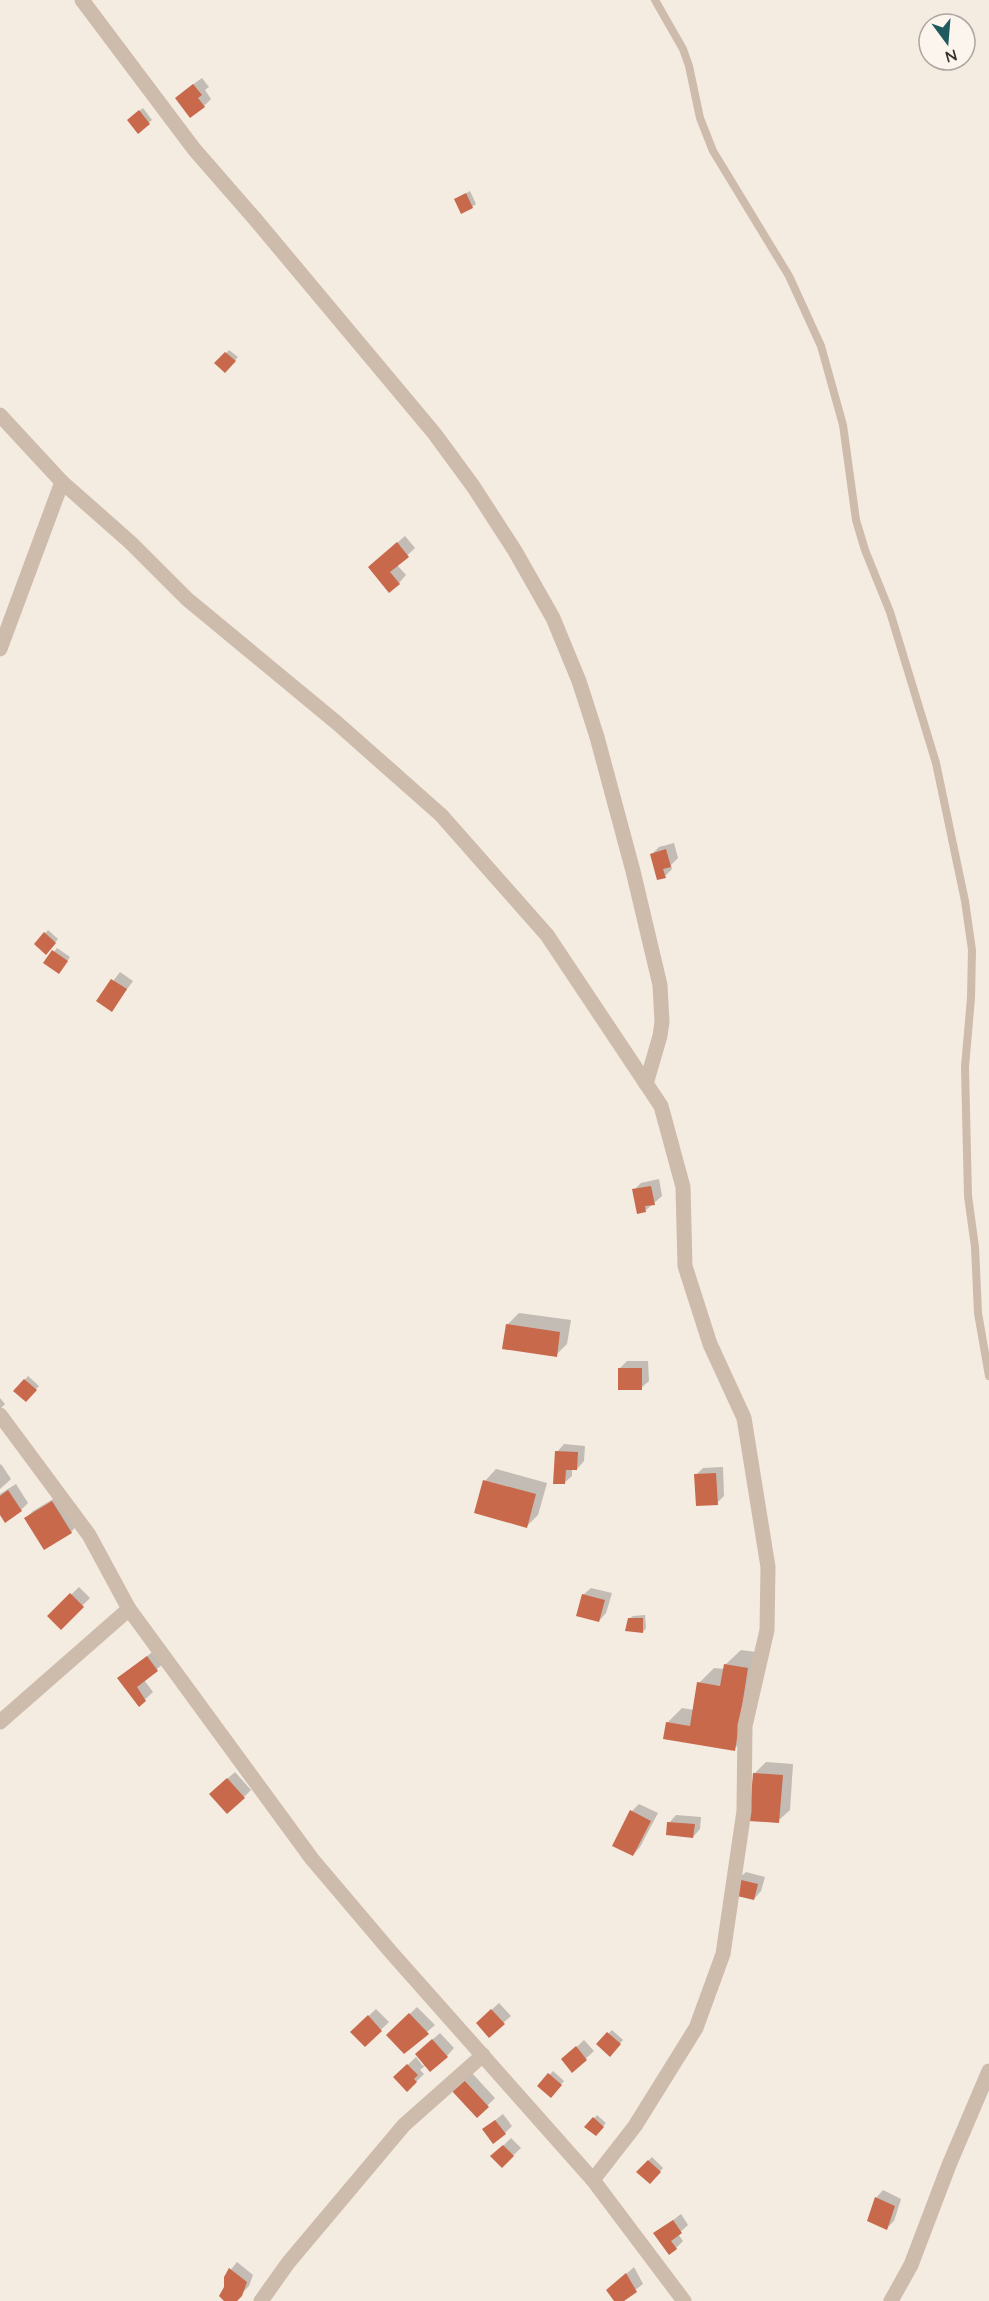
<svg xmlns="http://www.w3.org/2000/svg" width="989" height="2301" font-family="Quicksand,sans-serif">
	<rect width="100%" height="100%" fill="#f4ebe1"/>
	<g fill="#0003">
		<polygon points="202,78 209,87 205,90 211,99 204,106 184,91"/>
		<polygon points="143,108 152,120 138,132 132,117"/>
		<polygon points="470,191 476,204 472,207 456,199"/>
		<polygon points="229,350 238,357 225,371 216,363"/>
		<polygon points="405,536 415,548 397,565 406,575 399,583 377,560"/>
		<polygon points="674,843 678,858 671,865 672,869 665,876 652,854 659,847"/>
		<polygon points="48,930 58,939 46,953 36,944"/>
		<polygon points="57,948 70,957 62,969 46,962"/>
		<polygon points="120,972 133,981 112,1010 98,1001"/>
		<polygon points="659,1179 662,1196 646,1210 634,1190 641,1183"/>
		<polygon points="519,1313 571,1320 567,1344 556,1355 507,1325"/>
		<polygon points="627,1361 648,1361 649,1381 641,1388 619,1369"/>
		<polygon points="28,1376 39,1386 26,1400 15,1391"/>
		<polygon points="0,1398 5,1404 0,1409"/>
		<polygon points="564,1444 585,1446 584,1461 577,1469 572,1469 572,1476 564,1483 557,1452"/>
		<polygon points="1,1464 11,1479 0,1489 0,1465"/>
		<polygon points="723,1467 724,1496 717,1503 696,1475 703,1468"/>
		<polygon points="496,1469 547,1483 538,1515 527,1526 485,1481"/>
		<polygon points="16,1484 28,1503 21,1510 0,1512 0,1494"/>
		<polygon points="60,1495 78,1524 71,1532 26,1518 33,1511"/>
		<polygon points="79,1587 90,1598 61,1627 49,1616"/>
		<polygon points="591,1588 612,1593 606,1613 599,1621 583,1595"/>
		<polygon points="645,1615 646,1628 643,1632 629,1619 633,1616"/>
		<polygon points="155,1650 164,1663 144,1680 153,1692 139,1705 119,1678"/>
		<polygon points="741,1650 763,1653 749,1734 734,1749 667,1723 682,1708 694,1710 699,1683 714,1668 725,1669 725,1665"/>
		<polygon points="766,1762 793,1764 790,1810 778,1821 754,1774"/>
		<polygon points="235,1772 251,1790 244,1797 218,1787"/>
		<polygon points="639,1804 658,1813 640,1847 633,1855 632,1811"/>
		<polygon points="676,1815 701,1817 700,1829 693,1837 669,1823"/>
		<polygon points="746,1872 765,1877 761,1891 754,1899 738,1879"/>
		<polygon points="499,2003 511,2016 503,2023 485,2016"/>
		<polygon points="417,2007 435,2025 404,2052 388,2035"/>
		<polygon points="376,2009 389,2022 365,2045 352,2032"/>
		<polygon points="612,2030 623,2040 609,2055 598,2044"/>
		<polygon points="440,2033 454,2048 447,2056 426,2065 420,2070 424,2074 408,2090 395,2077 416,2057 423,2066 425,2064 424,2047"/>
		<polygon points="584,2040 594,2051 572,2071 568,2055"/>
		<polygon points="470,2071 495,2098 477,2116 452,2089"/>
		<polygon points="553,2071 564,2081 551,2096 539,2086"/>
		<polygon points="503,2114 512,2126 505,2133 484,2129"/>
		<polygon points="597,2115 606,2123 596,2134 587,2127"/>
		<polygon points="511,2138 521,2148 502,2166 493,2156"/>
		<polygon points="652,2157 663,2168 650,2182 638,2172"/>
		<polygon points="883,2190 901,2199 894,2221 887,2228 876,2198"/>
		<polygon points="681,2214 688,2225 678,2234 683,2241 676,2248 655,2234"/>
		<polygon points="237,2262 253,2275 249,2286 235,2301 226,2301 225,2277"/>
		<polygon points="634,2267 643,2284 621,2301 616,2301 608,2290"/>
	</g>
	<g fill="#c8694b">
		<polygon points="193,84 202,95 198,98 205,107 190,118 175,98"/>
		<polygon points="139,110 150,124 138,134 127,120"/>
		<polygon points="466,193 473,208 461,214 454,199"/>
		<polygon points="225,352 236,361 225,373 214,363"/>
		<polygon points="397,542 409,557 390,572 400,584 389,593 368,567"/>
		<polygon points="666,849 671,867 663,869 666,878 657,880 650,854"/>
		<polygon points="44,932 56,943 46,955 34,944"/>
		<polygon points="52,950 68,961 59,974 43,963"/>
		<polygon points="111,979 127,989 112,1012 96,1001"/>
		<polygon points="651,1186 655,1205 645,1206 646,1212 637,1214 632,1189"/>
		<polygon points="506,1324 560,1332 557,1357 502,1349"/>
		<rect x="618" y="1368" width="24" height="22"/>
		<polygon points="24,1379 37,1390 26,1402 13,1391"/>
		<polygon points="555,1451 578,1452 577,1470 566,1470 565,1484 553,1484"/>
		<polygon points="716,1473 718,1505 696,1506 694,1474"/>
		<polygon points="483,1480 536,1494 527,1528 474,1513"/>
		<polygon points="8,1490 22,1511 5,1523 0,1515 0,1496"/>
		<polygon points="52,1501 72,1533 44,1550 24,1518"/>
		<polygon points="70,1593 84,1607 61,1630 47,1616"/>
		<polygon points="582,1594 605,1600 599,1622 576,1616"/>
		<polygon points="628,1618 643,1618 643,1633 625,1631"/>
		<polygon points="147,1656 158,1671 137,1687 146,1701 139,1707 117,1678"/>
		<polygon points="724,1664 748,1668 735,1751 663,1739 666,1722 690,1726 697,1682 720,1686"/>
		<polygon points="753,1773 783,1775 779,1823 749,1821"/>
		<polygon points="227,1778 245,1798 227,1814 209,1794"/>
		<polygon points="630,1810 651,1821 633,1856 612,1846"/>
		<polygon points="667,1822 695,1824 693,1838 666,1835"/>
		<polygon points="737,1879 758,1884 754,1900 733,1895"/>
		<polygon points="491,2009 505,2024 489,2038 476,2023"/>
		<polygon points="409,2013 429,2034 404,2054 386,2035"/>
		<polygon points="368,2015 382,2031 365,2047 350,2032"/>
		<polygon points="607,2032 621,2044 610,2057 596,2044"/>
		<polygon points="432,2039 448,2057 430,2072 415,2054"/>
		<polygon points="576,2046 587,2060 572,2073 561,2059"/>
		<polygon points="407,2064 418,2075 414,2079 417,2082 407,2092 393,2077"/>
		<polygon points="548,2073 562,2085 551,2098 537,2086"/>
		<polygon points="462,2078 489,2107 477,2118 450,2089"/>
		<polygon points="593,2117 604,2127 596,2136 584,2127"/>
		<polygon points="495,2120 506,2134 493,2144 482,2129"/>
		<polygon points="503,2145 514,2156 502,2168 490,2156"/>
		<polygon points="648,2160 661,2172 650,2184 636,2172"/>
		<polygon points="875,2197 895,2206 887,2230 867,2221"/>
		<polygon points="673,2220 682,2233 671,2241 677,2249 669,2255 653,2233"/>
		<polygon points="229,2268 247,2282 242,2296 237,2301 224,2301 219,2296 224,2287 224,2277"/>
		<polygon points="626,2273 637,2292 624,2301 614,2301 606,2290"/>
	</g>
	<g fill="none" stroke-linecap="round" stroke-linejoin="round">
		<polyline stroke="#cdbbac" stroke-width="8" points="655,0 683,49 689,66 700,118 713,151 789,276 821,346 843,425 856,520 865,550 890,612 936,763 965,901 972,950 971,998 965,1067 968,1196 975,1247 978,1313 989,1376"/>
		<g stroke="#cdbbac" stroke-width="15">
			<polyline points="82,0 194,149 255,219 434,433 473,486 515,551 553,618 579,681 597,737 633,871 660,985 662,1022 660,1036 646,1084"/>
			<polyline points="0,415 62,482 131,543 187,599 337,723 441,815 547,935 661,1106 683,1187 685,1266 710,1344 744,1418 768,1567 767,1630 745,1726 744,1811 723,1954 696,2028 635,2126 593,2180"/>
			<polyline points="0,649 62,482"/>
			<polyline points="0,1415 89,1535 129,1609 312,1859 390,1951 593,2180 684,2301"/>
			<polyline points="0,1722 129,1609"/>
			<polyline points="261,2301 288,2263 404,2125 483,2055"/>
			<polyline points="891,2301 911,2265 949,2165 989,2071"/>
		</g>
	</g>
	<g transform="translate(947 42) rotate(164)"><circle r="28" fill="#fbf5ee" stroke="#aea6a0" stroke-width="1.5"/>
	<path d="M0-4.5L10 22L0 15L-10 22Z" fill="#1f5a5e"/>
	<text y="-9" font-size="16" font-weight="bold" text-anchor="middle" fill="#3b302b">N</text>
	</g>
</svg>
